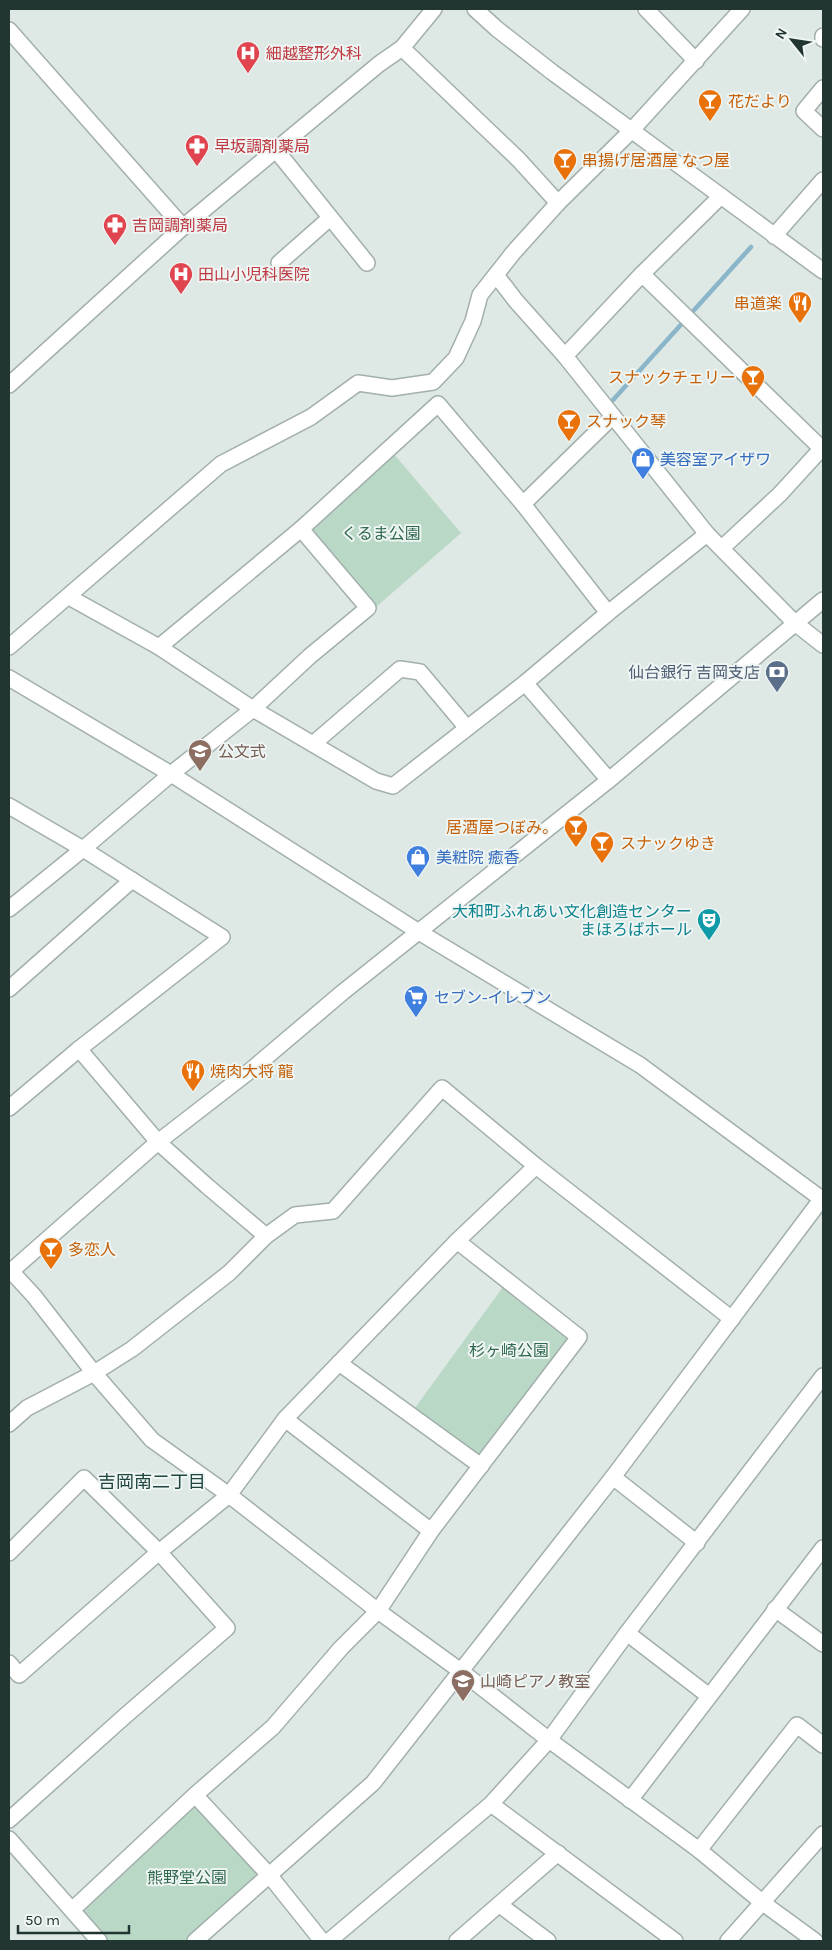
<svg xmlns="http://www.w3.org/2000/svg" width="832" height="1950" font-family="Karla,'Noto Sans JP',sans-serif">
	<rect width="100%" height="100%" fill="#dee8e5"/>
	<g fill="#b9d8c5">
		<polygon points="393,453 461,533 376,607 309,530"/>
		<polygon points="503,1287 570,1339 478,1459 412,1412"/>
		<polygon points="194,1802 262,1877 188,1941 106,1941 78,1910"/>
	</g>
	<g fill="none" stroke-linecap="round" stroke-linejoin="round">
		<polyline stroke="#8bb6c9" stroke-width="4.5" points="613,400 751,247"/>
		<g stroke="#a2afac" stroke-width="18">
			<g id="minor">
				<polyline points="475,9 497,29 552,72 823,271"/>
				<polyline points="646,9 696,61"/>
				<polyline points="9,30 183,227"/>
				<polyline points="823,36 823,39"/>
				<polyline points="402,48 519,160 558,203"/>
				<polyline points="823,88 804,111 823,129"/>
				<polyline points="276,150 367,263"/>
				<polyline points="774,236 823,180"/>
				<polyline points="279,263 330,218"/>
				<polyline points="642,274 822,449"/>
				<polyline points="496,275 516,301 565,356 707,534 795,623 823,645"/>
				<polyline points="565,356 642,274 721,196"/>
				<polyline points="9,385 183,227 379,64 402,48 434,9"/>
				<polyline points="523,504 613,416"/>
				<polyline points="722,548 780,494 823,447"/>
				<polyline points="69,597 159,647 253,709 376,781 393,786 525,683 608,613 707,534"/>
				<polyline points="9,647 221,464 311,417 358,383 392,388 433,382 456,358 473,321 480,295 513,253 558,203 631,131 742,9"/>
				<polyline points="159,647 301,529"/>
				<polyline points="9,678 171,774 419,932 640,1065 823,1200"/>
				<polyline points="525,683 609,780"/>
				<polyline points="313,744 400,669 420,672 467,728"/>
				<polyline points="9,806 83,849 222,937 79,1049 9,1108"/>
				<polyline points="9,909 83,849 171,774 253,709 310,656 368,608 301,529 438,404 523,504 608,613"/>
				<polyline points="9,989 132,880"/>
				<polyline points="79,1049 158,1142 207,1186 266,1236"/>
				<polyline points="9,1269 34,1296 94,1373 152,1440 229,1495 378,1611 462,1672 549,1740 699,1850 763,1903 815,1941"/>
				<polyline points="9,1273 158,1142 251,1070 343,992 609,780 823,600"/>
				<polyline points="339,1363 481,1466"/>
				<polyline points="285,1419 431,1531"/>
				<polyline points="9,1424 27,1408 94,1373 132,1349 229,1273 266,1236 295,1215 333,1211 442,1088 536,1166 732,1319"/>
				<polyline points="613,1477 697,1543"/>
				<polyline points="9,1553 84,1478 159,1552 227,1628 125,1716 9,1820"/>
				<polyline points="775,1609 823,1644"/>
				<polyline points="627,1633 709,1696"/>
				<polyline points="9,1663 19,1675 159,1552 229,1495 285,1419 457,1241 536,1166"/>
				<polyline points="195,1795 270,1876 322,1941"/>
				<polyline points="630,1800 823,1548"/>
				<polyline points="491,1804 675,1941"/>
				<polyline points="9,1839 99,1941"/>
				<polyline points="699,1850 797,1725 823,1745"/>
				<polyline points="500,1905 548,1941"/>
				<polyline points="72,1910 195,1795 273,1727 341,1648 378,1611 431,1531 579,1337 457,1241"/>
				<polyline points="195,1941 373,1783 613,1477 823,1197"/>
				<polyline points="329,1941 491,1804 549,1740 627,1633 823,1376"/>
				<polyline points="457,1941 558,1853"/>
				<polyline points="728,1941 823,1834"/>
			</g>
		</g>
		<use href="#minor" stroke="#fff" stroke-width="15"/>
	</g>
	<defs>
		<g id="hospital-pin" transform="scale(1.25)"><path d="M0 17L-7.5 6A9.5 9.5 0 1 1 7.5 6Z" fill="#e0444e" stroke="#eef5f3"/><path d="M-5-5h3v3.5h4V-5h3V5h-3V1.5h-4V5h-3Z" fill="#fff"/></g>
		<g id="bar-pin" transform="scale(1.25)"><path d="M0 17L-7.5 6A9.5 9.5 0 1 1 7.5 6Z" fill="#e8710a" stroke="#eef5f3"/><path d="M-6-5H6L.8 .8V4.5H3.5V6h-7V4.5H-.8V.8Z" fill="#fff"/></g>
		<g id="pharmacy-pin" transform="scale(1.25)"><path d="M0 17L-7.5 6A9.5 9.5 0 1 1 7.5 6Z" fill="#e0444e" stroke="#eef5f3"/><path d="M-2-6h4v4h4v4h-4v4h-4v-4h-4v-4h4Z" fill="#fff"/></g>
		<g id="restaurant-pin" transform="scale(1.25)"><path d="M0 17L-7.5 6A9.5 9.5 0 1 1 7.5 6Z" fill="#e8710a" stroke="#eef5f3"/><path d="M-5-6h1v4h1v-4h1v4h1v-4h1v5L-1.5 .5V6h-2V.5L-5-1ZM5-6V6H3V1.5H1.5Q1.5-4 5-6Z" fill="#fff"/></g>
		<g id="shop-pin" transform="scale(1.25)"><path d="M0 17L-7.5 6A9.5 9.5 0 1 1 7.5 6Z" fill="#3f7fe0" stroke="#eef5f3"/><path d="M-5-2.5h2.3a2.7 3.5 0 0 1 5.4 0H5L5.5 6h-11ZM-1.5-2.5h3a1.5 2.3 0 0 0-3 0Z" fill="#fff"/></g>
		<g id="bank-pin" transform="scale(1.25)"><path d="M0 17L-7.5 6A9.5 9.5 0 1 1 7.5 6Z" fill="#5c6f8a" stroke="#eef5f3"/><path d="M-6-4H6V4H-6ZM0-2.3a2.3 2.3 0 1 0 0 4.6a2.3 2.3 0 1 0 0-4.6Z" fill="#fff"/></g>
		<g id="school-pin" transform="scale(1.25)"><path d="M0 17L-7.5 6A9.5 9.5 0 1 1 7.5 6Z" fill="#8d6e63" stroke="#eef5f3"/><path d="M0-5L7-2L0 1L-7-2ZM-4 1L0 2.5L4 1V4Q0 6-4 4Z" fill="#fff"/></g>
		<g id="theatre-pin" transform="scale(1.25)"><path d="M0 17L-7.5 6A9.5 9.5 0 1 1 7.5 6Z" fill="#0f9aa8" stroke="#eef5f3"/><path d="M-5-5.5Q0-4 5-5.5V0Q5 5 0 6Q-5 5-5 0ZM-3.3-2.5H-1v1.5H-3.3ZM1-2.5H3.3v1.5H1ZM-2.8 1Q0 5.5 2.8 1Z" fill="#fff"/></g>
		<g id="supermarket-pin" transform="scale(1.25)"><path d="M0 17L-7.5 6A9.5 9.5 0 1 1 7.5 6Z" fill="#3f7fe0" stroke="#eef5f3"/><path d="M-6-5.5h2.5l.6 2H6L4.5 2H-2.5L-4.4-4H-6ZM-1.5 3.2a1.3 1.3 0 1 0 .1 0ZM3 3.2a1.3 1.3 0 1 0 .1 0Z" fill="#fff"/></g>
	</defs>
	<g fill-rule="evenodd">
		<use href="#hospital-pin" x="248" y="53"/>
		<use href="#bar-pin" x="710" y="101"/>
		<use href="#pharmacy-pin" x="197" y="146"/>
		<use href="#bar-pin" x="565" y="160"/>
		<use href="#pharmacy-pin" x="115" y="225"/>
		<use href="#hospital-pin" x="181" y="274"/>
		<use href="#restaurant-pin" x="800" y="303"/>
		<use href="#bar-pin" x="753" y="377"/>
		<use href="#bar-pin" x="569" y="421"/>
		<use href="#shop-pin" x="643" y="459"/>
		<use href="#bank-pin" x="777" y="672"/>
		<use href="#school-pin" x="200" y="751"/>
		<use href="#bar-pin" x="576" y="827"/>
		<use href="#bar-pin" x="602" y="843"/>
		<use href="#shop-pin" x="418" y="857"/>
		<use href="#theatre-pin" x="709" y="920"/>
		<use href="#supermarket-pin" x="416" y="997"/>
		<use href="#restaurant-pin" x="193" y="1071"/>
		<use href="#bar-pin" x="51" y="1249"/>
		<use href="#school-pin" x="463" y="1681"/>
	</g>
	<g text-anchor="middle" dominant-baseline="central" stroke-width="4" stroke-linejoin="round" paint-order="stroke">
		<g font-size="16" fill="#be3a42" stroke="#eef5f3" text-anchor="start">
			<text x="266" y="53">細越整形外科</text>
			<text x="214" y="146">早坂調剤薬局</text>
			<text x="132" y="225">吉岡調剤薬局</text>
			<text x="198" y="274">田山小児科医院</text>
		</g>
		<g font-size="16" fill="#c56008" stroke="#eef5f3" text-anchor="start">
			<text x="728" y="101">花だより</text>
			<text x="582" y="160">串揚げ居酒屋 なつ屋</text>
			<text x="782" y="303" text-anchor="end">串道楽</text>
			<text x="736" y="377" text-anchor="end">スナックチェリー</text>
			<text x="586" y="421">スナック琴</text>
			<text x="558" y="827" text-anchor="end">居酒屋つぼみ。</text>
			<text x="620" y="843">スナックゆき</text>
			<text x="210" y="1071">焼肉大将 龍</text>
			<text x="68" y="1249">多恋人</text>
		</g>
		<g font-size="16" fill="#366cbe" stroke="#eef5f3" text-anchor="start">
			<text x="660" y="459">美容室アイザワ</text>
			<text x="436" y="857">美粧院 癒香</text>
			<text x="434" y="997">セブン-イレブン</text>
		</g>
		<g font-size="16" fill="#30694e" stroke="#eef5f3">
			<text x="381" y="533">くるま公園</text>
			<text x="509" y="1350">杉ヶ崎公園</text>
			<text x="187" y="1877">熊野堂公園</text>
		</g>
		<g font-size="16" fill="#4e5e75" stroke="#eef5f3" text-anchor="end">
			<text x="760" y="672">仙台銀行 吉岡支店</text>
		</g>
		<g font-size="16" fill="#785e54" stroke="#eef5f3" text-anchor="start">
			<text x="218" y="751">公文式</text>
			<text x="480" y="1681">山崎ピアノ教室</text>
		</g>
		<g font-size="16" fill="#0d838f" stroke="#eef5f3" text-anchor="end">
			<text x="692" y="911">大和町ふれあい文化創造センター<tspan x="692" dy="18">まほろばホール</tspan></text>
		</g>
		<g font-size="18" fill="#204642" stroke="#eef5f3">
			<text x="152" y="1482">吉岡南二丁目</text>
		</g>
	</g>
	<rect width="832" height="1950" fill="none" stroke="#213633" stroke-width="20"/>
	<g transform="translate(792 40) rotate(300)" stroke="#eef5f3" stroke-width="4" paint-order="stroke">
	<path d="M0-4L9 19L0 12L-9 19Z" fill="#213633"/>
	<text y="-8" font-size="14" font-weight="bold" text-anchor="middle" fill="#213633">N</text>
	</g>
	<path d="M18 1925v8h111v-8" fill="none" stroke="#213633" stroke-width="2.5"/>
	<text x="25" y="1925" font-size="15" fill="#213633" stroke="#eef5f3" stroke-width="4" paint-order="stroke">50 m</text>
</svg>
